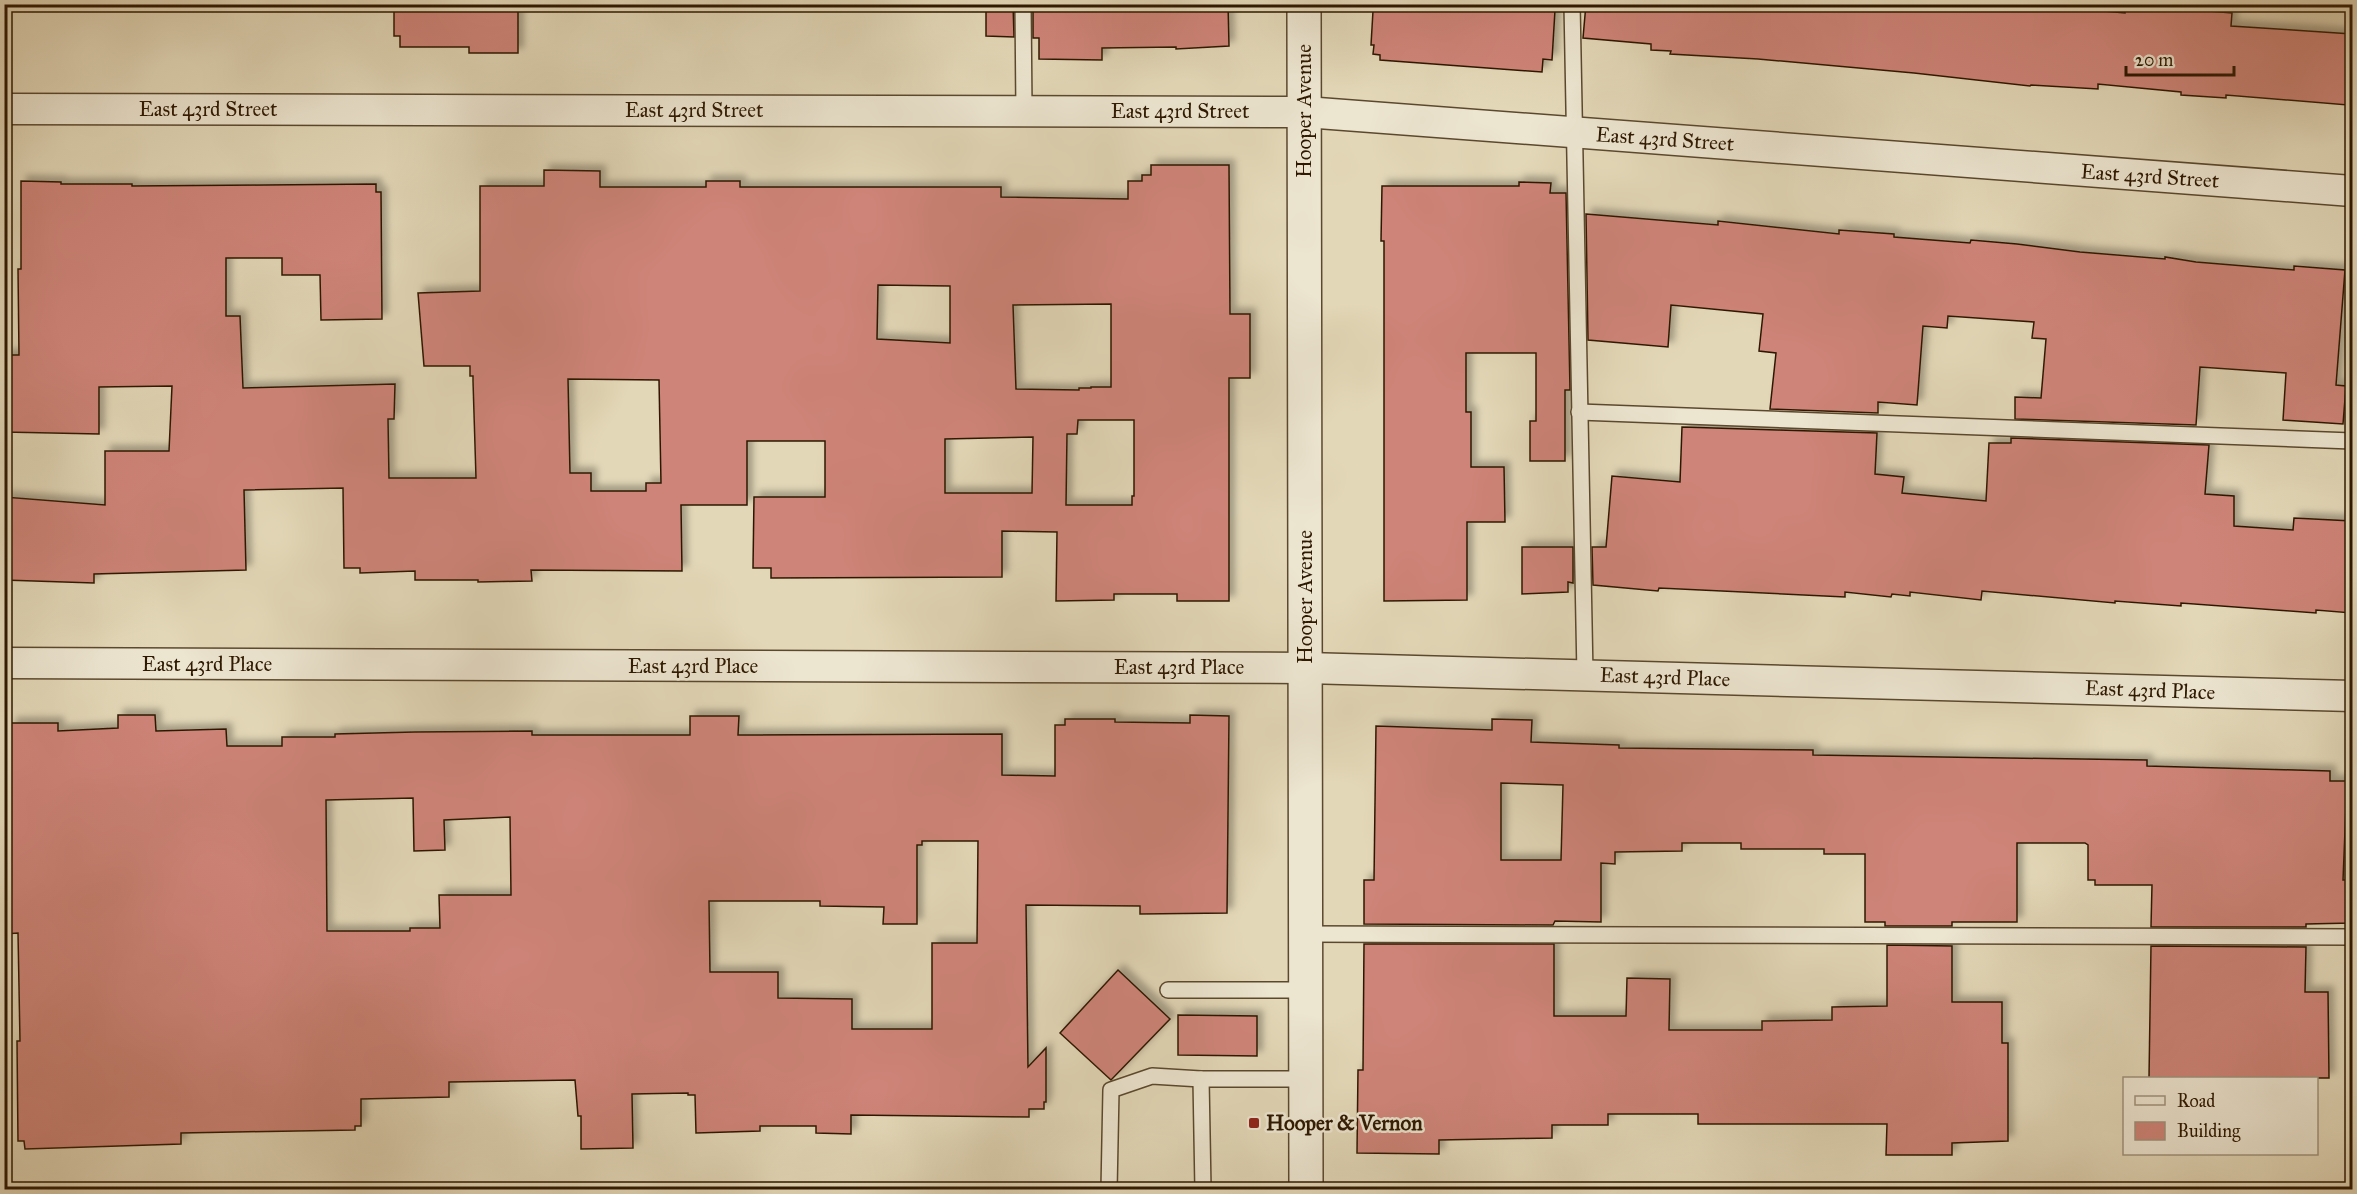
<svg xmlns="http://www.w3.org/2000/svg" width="2357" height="1194" font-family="'IM FELL Great Primer',serif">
	<defs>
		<filter id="shadow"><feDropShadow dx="5.5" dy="-5.5" stdDeviation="3" flood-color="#0004"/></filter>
	</defs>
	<rect width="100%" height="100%" fill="#e2d7b7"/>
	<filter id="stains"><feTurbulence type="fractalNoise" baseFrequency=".00333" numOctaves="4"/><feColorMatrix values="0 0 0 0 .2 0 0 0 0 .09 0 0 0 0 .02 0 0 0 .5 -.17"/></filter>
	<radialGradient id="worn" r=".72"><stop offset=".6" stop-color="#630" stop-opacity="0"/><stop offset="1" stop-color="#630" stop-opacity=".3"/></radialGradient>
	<g fill="#ce8478" stroke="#2e1801" stroke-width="1.5" fill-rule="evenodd" filter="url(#shadow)">
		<polygon points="394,4 518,4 518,53 469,53 469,47 400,47 400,36 394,36"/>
		<polygon points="986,4 1013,4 1014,37 986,36"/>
		<polygon points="1033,4 1228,4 1229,46 1176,49 1176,47 1102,48 1102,60 1039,59 1039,38 1033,38"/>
		<polygon points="1376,4 1475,4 1555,10 1552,60 1543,59 1542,72 1380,60 1380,55 1373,54 1374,45 1371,45 1373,11 1376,11"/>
		<polygon points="1586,4 2024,4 2125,13 2125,10 2131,11 2132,4 2175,4 2175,8 2232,13 2231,26 2352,34 2352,98 2349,98 2348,105 2226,95 2226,98 2181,95 2181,92 2098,84 2098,89 2031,85 2030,86 1914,73 1758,59 1670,54 1671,51 1651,50 1651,44 1583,38"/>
		<path d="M1151 165H1229L1230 314H1250V378H1229V601H1177V594H1114V600L1056 601 1057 532 1002 531V577L771 578V568H753L754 497H825V441H747V505H681L682 571 531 570 532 581 478 582V580H415V571L360 573V568H344L343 488 244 490 246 570 94 574V583L4 580V497L105 505V451H169L172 386 99 387V434L4 432V355H19L18 269H21V181L61 182V184H132V186L376 184V192H381L382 319 321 320 320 275H282V258H226V316H240L243 388 395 384 394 419H388L389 478H476L473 381V376H470V366H424L418 293 480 291V186H544V170L600 171V187H706V181H740V187H1001V197L1128 199V181H1142V175H1151ZM878 285 950 286V343L877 339ZM1111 304V387H1091V388H1079V390L1016 389 1013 305ZM568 379 659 380 661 483H646V491H591V473H570ZM1078 420H1134V496H1132V505H1066L1067 434H1077ZM1033 437 1032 493H945V439Z"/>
		<polygon points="1519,182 1551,183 1550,193 1566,193 1570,390 1565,390 1565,461 1530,461 1530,421 1536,421 1536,353 1466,353 1466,412 1471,412 1471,467 1504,467 1505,522 1467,522 1467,600 1384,601 1384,241 1381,241 1382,186 1519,186"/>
		<polygon points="1586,214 1718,225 1718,221 1839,234 1839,230 1894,234 1894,237 1970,243 1971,240 2017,244 2080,252 2165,259 2165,257 2196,262 2294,270 2294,266 2345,270 2336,385 2346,386 2343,424 2283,420 2286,373 2200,367 2196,425 2015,419 2015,397 2041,398 2046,339 2032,338 2034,322 1948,316 1947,328 1923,326 1917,405 1878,402 1878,413 1770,409 1776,353 1759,351 1763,314 1671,305 1668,347 1588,340"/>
		<polygon points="1682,427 1877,433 1875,474 1904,477 1902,493 1986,501 1989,443 2011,443 2011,438 2209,445 2205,494 2234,496 2234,526 2293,530 2294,518 2352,521 2352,613 2316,610 2316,613 2181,603 2181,606 2115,601 2115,603 1982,591 1981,600 1910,592 1910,596 1892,594 1891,597 1845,592 1845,597 1659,588 1658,591 1593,585 1592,547 1606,547 1612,476 1680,482"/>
		<polygon points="1522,547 1573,547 1573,583 1568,582 1568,592 1522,594"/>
		<path d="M118 715H155L156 731 226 729 227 746H282V737H335V734L415 732 532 731V735H690V716H739L738 735 1002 734V775L1055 776V725H1065V719H1115V722L1190 723V715L1229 716 1227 913 1140 914V906L1026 905 1028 1067 1046 1048V1102H1044V1109H1029V1117L851 1115V1134L816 1133V1126H760V1131L696 1133 695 1095H688V1093L632 1094 633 1148 581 1149V1116H578L575 1080 449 1082V1097L361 1099V1126H355V1130L181 1133V1144L25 1149 24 1141H18L17 1041H20L18 933 4 934V777H11V723H58V731L118 728ZM413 798 414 851 445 850 444 820 510 817 511 895H439L440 928H410V931H327L326 800ZM922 841H978L977 943H932V1029H852V999L778 998V972H710L709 901H820V906L884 907 883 924H917V845H922Z"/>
		<path d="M1492 719 1532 720 1531 742 1619 745V748L1813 750V755L2147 760V766L2330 771V781H2347L2343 880H2352V923L2306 924V927H2151L2152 885H2095V880H2088V845L2085 843H2017V922H1952V926H1885V922H1865V854H1824V849H1741V843H1682V851L1615 852V864L1601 863V922L1555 921 1553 925 1364 924V880H1374L1376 726 1492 730ZM1501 783 1563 785 1561 860H1501Z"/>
		<polygon points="1364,944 1554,944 1554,1016 1626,1016 1627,978 1670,979 1669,1030 1762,1030 1762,1021 1832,1020 1832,1007 1887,1006 1887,945 1952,946 1952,1002 2002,1002 2002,1043 2008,1043 2008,1141 1952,1143 1952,1155 1886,1155 1887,1124 1698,1124 1698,1114 1608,1114 1608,1125 1552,1125 1552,1138 1439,1140 1439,1154 1357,1153 1358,1070 1363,1070"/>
		<polygon points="2151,946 2306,947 2305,992 2328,992 2329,1078 2149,1078"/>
		<polygon points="1118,970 1170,1019 1111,1080 1060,1033"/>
		<polygon points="1178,1015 1257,1016 1257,1056 1178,1055"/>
	</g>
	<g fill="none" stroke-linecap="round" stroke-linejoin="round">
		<g stroke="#5b482e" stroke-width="18">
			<g id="service">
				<polyline points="1023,4 1024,111"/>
				<polyline points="1572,4 1585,675"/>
				<polyline points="1579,412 2352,441"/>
				<polyline points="1306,934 2352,937"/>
				<polyline points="1168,990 1306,990"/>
				<polyline points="1109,1190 1111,1090 1152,1076 1201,1079"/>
				<polyline points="1203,1190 1201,1079 1307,1079"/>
			</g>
		</g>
		<g stroke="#5b482e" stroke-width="33">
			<g id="minor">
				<polyline points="4,109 1305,112 2352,191"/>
				<polyline points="4,663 1306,668 2352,696"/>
			</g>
		</g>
		<g stroke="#5b482e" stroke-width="36">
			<polyline id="tertiary" points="1304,4 1306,1190"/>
		</g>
		<use href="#service" stroke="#ece5d0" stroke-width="15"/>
		<use href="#minor" stroke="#ece5d0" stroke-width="30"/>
		<use href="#tertiary" stroke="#ece5d0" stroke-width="33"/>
	</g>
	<rect fill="#8f2418" stroke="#ece5d0" stroke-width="2" x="1248" y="1117" width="12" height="12" rx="3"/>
	<g text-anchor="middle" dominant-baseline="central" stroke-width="5" stroke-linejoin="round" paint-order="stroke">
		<g font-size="21" fill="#2e1801" stroke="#ece5d0">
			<text x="208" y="109">East 43rd Street</text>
			<text x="694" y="110">East 43rd Street</text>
			<text x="1180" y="111">East 43rd Street</text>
			<text transform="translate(1304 111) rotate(-90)">Hooper Avenue</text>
			<text transform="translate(1665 139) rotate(4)">East 43rd Street</text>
			<text transform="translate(2150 176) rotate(4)">East 43rd Street</text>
			<text transform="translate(1305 597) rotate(-90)">Hooper Avenue</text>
			<text x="207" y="664">East 43rd Place</text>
			<text x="693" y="666">East 43rd Place</text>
			<text x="1179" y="667">East 43rd Place</text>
			<text transform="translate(1665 677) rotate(2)">East 43rd Place</text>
			<text transform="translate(2150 690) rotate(2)">East 43rd Place</text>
		</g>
		<g font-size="21" font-weight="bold" fill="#2e1801" stroke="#ece5d0" text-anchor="start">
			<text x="1266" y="1123">Hooper &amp; Vernon</text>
		</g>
	</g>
	<rect width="2357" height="1194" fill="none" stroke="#e2d7b7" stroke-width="24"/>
	<rect x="6" y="6" width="2345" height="1182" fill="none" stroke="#2e1801" stroke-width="3"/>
	<rect x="12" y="12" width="2333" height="1170" fill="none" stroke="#2e1801" stroke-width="1.5"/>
	<rect x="2123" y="1077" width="195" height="78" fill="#ece5d0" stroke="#a0937d" stroke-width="1.5"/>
	<rect x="2135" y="1096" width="30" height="9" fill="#ece5d0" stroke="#a0937d" stroke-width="1.5"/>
	<text x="2177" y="1107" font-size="18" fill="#2e1801">Road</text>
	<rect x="2135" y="1122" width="30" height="18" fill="#ce8478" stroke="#a0937d" stroke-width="1.5"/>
	<text x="2177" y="1137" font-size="18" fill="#2e1801">Building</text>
	<path d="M2126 66v9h108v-9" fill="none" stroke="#2e1801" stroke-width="3"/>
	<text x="2135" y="66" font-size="18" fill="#2e1801" stroke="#ece5d0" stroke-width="4.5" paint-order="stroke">20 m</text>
	<rect width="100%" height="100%" filter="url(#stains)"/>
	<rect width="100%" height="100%" fill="url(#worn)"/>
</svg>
